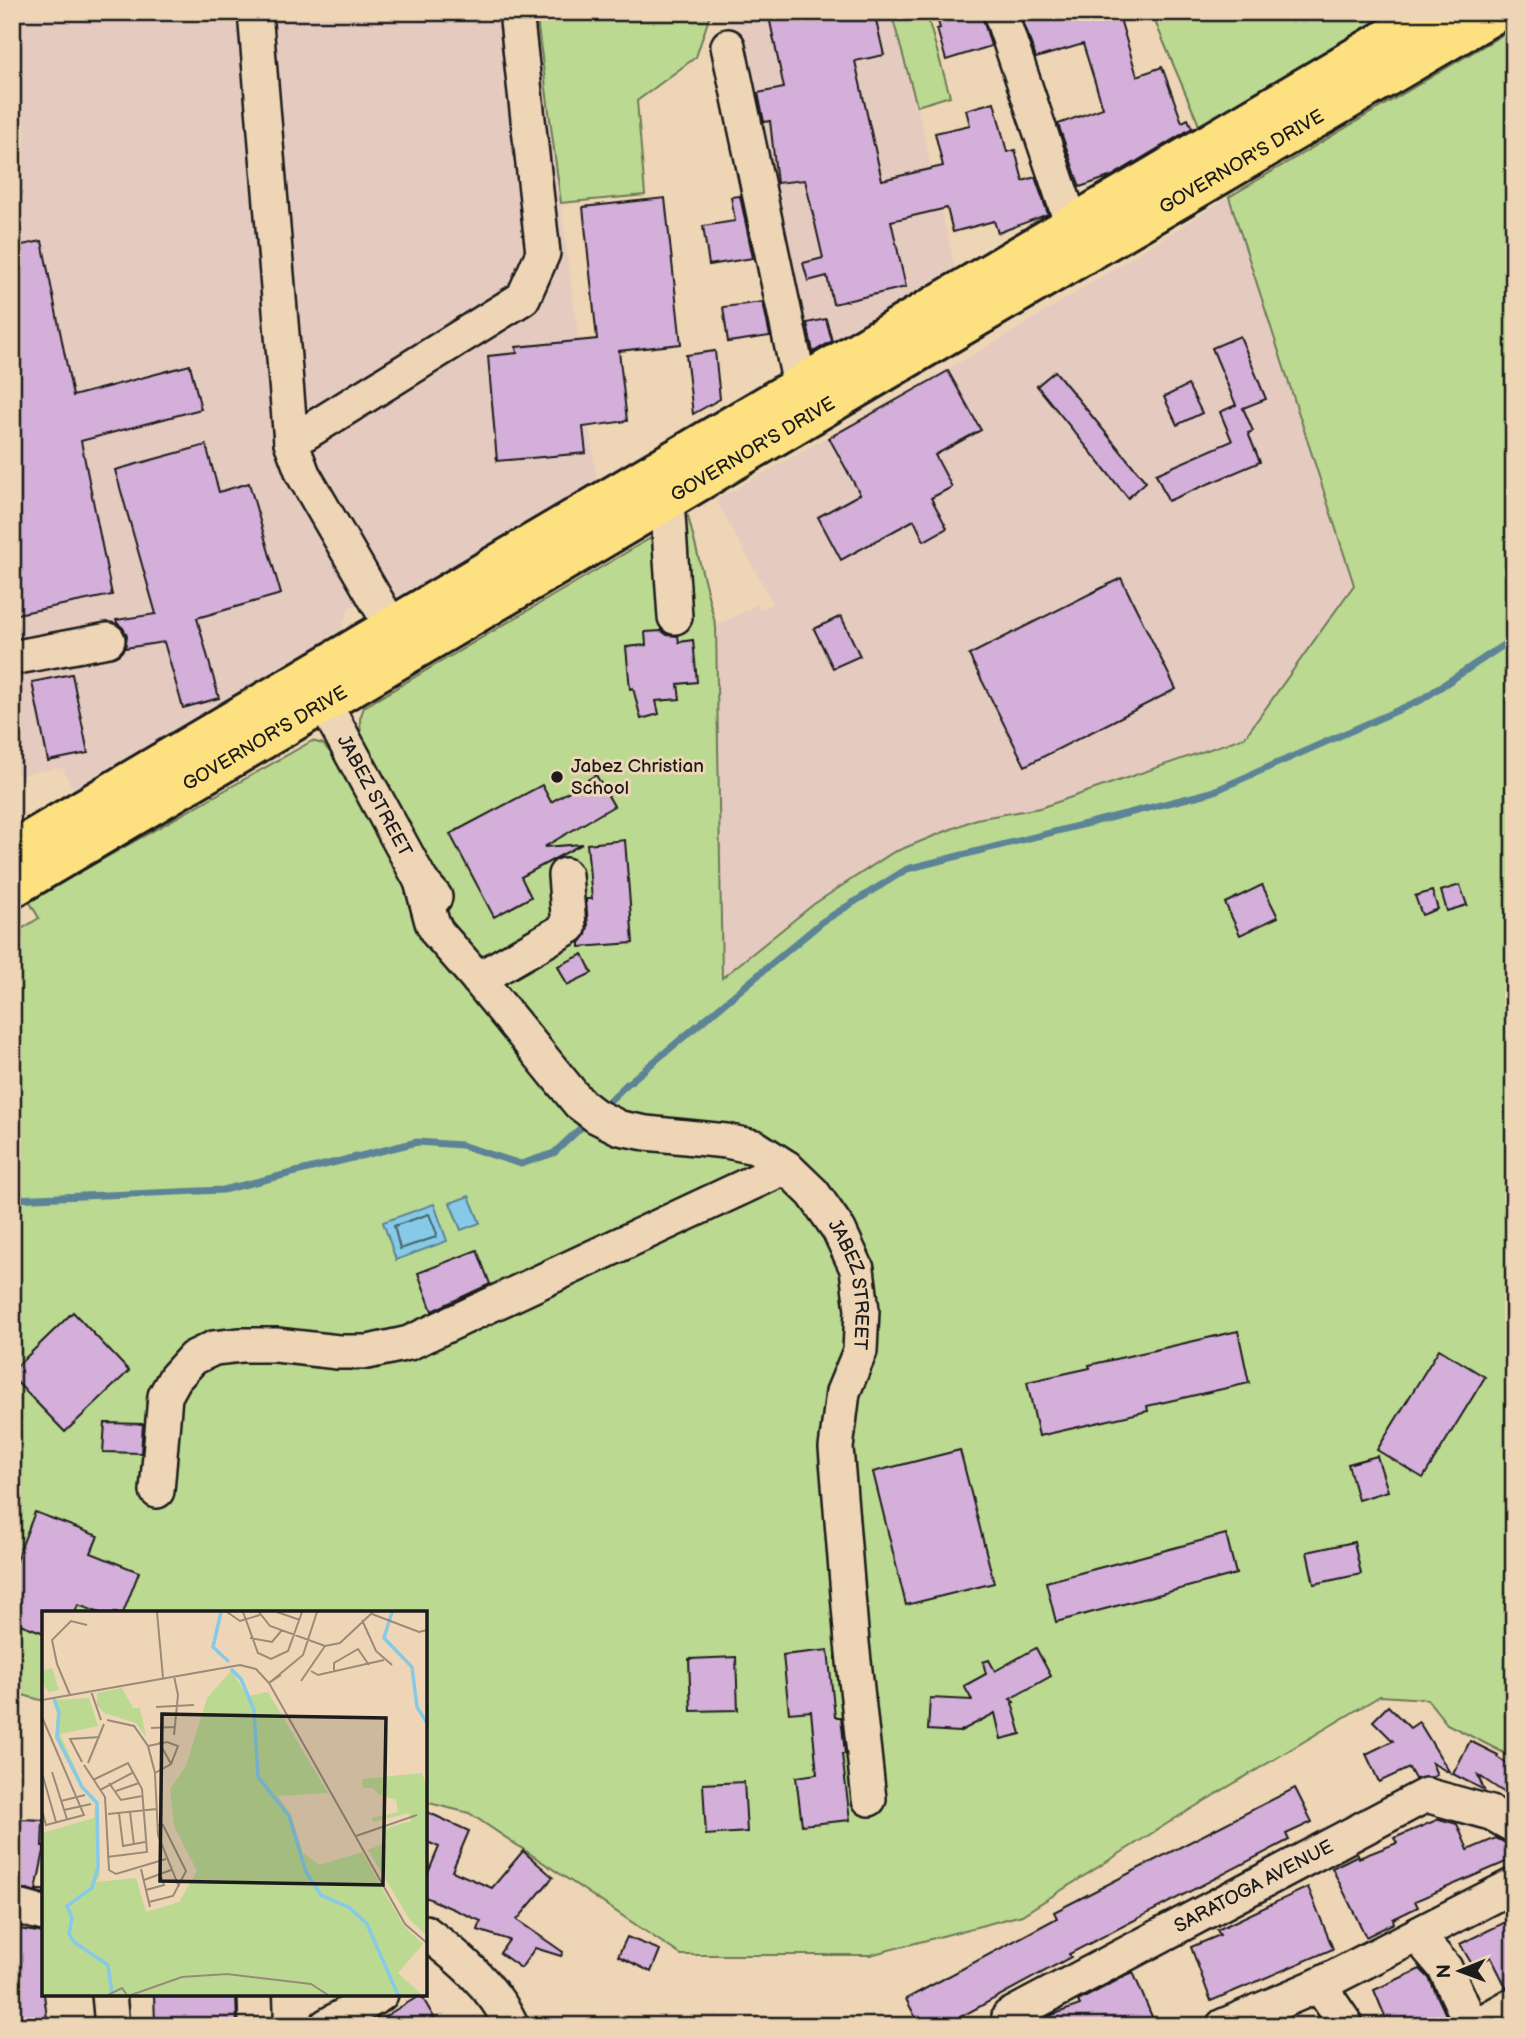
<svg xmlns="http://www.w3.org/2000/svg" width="1526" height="2038" font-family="'Balsamiq Sans',sans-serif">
	<rect width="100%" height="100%" fill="#edd5b5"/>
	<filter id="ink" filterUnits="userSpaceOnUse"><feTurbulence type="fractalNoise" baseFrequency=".0143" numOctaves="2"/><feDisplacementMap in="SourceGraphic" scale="14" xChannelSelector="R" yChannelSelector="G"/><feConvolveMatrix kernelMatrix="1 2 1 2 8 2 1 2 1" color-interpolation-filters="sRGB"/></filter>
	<g filter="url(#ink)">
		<g fill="#e5cac0">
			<polygon points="12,12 536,12 597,485 407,598 381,591 349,608 338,638 75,792 62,767 12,776"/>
			<polygon points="725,12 891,12 917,106 955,269 799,363"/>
			<polygon points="1229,197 1354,585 1245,737 1040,808 976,819 892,853 814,904 722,978 364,707 688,516 716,626 757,605 760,610 773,603 716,500 1011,333"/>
		</g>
		<g fill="#bcd991" stroke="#6c7a56" stroke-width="2">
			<polygon points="536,12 711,12 696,57 637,101 645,195 561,203"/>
			<polygon points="891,12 926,12 950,96 917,106"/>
			<polygon points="1151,12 1407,12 1204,137"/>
			<polygon points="1514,28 1514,1758 1447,1724 1427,1699 1380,1696 1176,1818 1022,1915 870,1955 681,1955 469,1813 425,1802 425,1613 44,1613 44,1701 12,1692 12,935 39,918 29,901 312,741 323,744 331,753 361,736 360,719 364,707 688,516 716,627 722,978 814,904 892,853 976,819 1040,808 1245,737 1354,585 1229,197"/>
		</g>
		<g fill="#86cae7" stroke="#5c8496" stroke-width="2">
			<polygon points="469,1196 480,1223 461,1230 450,1203"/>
			<polygon points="434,1204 447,1241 396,1260 383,1222"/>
		</g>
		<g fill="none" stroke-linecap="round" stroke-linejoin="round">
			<polygon stroke="#46626d" stroke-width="2" points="429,1214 437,1234 436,1237 400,1249 394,1226"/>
			<g stroke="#5c8496" stroke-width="7">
				<polyline points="602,1108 626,1085 822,922 907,869 1212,792 1421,700 1514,638"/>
				<polyline points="12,1199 223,1190 417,1142 461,1145 521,1164 554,1153 588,1121"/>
			</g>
		</g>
		<g fill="#d3afd9" stroke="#1c1c1c" stroke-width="2">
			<polygon points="768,12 874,12 884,55 855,61 882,180 943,166 935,133 970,125 966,110 994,102 1007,152 1015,150 1023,181 1035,177 1048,214 998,233 994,221 953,232 947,208 891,221 906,287 833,304 827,276 808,281 803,263 823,258 805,180 777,183 770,121 764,122 758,93 784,88"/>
			<polygon points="935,12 981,12 991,46 946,60 937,29 940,28"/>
			<polygon points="1032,12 1118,12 1137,76 1162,67 1182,122 1188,119 1192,128 1112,176 1080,187 1058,124 1103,108 1083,44 1036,58 1021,15"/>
			<polygon points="740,196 753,258 709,265 703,226 735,221 731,197"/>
			<polygon points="665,198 681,344 619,351 627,421 583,427 586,453 497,461 488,356 517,353 516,347 597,339 583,207"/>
			<polygon points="42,241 73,396 190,365 201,409 81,441 112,595 12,615 12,247"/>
			<polygon points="763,302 770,336 728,342 723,307"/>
			<polygon points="826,319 832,341 813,352 807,323"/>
			<polygon points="1240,336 1266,399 1243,408 1253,431 1248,433 1260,462 1168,501 1156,474 1232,441 1220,412 1236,405 1212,348"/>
			<polygon points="715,351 720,399 693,414 686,355"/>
			<polygon points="948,371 981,430 935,455 952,487 931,498 947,528 924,541 914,520 841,560 818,517 860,494 829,438"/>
			<polygon points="1055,371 1146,482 1128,498 1037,386"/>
			<polygon points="1188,385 1202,413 1177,425 1164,397"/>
			<polygon points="206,445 219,492 249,483 281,594 197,618 219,698 183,708 164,642 125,648 127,636 123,628 117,623 116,620 156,614 115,470"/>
			<polygon points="1121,578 1176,689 1025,766 969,655"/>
			<polygon points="841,616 860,656 833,668 814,629"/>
			<polygon points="662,631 667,635 678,636 679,642 693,640 697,682 678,684 680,699 656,701 659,714 641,719 633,688 630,689 626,647 646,645 645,632"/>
			<polygon points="72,674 88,753 48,761 32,682"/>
			<polygon points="596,775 614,806 544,847 582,844 521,877 531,897 494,917 450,834 542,785 551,802"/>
			<polygon points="625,840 633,943 580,947 580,943 586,935 588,926 586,899 592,899 587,844"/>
			<polygon points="1262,885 1278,917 1240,935 1225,903"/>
			<polygon points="1460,885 1467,905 1447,911 1441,891"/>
			<polygon points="1432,891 1438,909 1422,915 1415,896"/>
			<polygon points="583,954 592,973 567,985 558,966"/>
			<polygon points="477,1250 490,1284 432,1311 418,1273"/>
			<polygon points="73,1312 129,1371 65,1432 12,1377 12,1371"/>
			<polygon points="1238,1331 1249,1383 1147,1406 1148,1411 1039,1436 1027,1382 1090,1368 1089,1365"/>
			<polygon points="1439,1349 1485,1377 1423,1478 1377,1450"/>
			<polygon points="105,1423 143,1424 141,1453 103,1452"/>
			<polygon points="960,1450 994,1583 906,1605 873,1472"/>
			<polygon points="1377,1456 1388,1491 1358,1500 1348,1464"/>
			<polygon points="35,1512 98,1536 91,1553 139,1572 123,1613 100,1613 78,1605 75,1613 44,1613 44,1633 12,1621 12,1571"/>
			<polygon points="1226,1534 1236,1574 1056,1622 1046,1582"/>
			<polygon points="1354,1542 1361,1574 1314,1584 1307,1552"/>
			<polygon points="1036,1648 1051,1676 1010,1699 1014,1702 1012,1703 1021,1734 1001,1739 995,1713 959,1732 928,1730 930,1698 972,1700 964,1686 986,1674 983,1662 989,1660 995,1671"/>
			<polygon points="828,1650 835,1717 841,1717 845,1754 842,1754 850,1820 802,1825 796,1777 817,1774 811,1711 789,1713 783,1655"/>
			<polygon points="736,1657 738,1710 691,1711 689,1659"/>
			<polygon points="1388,1706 1410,1728 1419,1722 1450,1773 1432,1763 1437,1775 1433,1777 1415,1779 1409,1768 1379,1782 1366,1754 1393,1741 1373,1721"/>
			<polygon points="1470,1741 1498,1755 1497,1757 1514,1769 1514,1799 1478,1775 1484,1790 1453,1774"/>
			<polygon points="744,1782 747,1832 706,1835 703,1784"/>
			<polygon points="1295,1788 1312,1822 1286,1834 1289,1840 1069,1954 1071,1957 944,2026 920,2026 906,1999 1057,1918 1054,1912"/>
			<polygon points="425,1811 469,1831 452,1871 492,1888 523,1851 553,1877 517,1920 563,1952 561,1956 535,1948 521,1968 500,1953 509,1940 478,1930 481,1921 425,1897 425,1880 439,1847 425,1841"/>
			<polygon points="21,1819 43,1820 42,1846 44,1846 44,1851 36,1890 44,1890 44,1894 27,1889 12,1890 12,1864"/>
			<polygon points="1439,1819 1457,1824 1468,1850 1496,1838 1506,1843 1513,1859 1415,1901 1418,1907 1393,1919 1394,1923 1366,1937 1332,1868 1358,1855 1359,1858 1397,1843 1394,1838"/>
			<polygon points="1308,1887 1333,1949 1211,2001 1191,1947 1220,1935 1217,1930"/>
			<polygon points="1514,1918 1514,1985 1506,1987 1491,1957 1473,1966 1460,1944"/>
			<polygon points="12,1928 44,1933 44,1994 48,2026 13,2026"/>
			<polygon points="627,1937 660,1950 651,1972 618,1956"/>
			<polygon points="1420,1969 1429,1978 1451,2026 1389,2026 1374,1990"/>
			<polygon points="1133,1972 1153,2019 1136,2026 1032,2026 1052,2015 1080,2005 1078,2001"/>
			<polygon points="154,1994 236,1994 237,2026 209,2026 209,2022 155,2023"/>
			<polygon points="421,1995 439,2026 370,2026 397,2009"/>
		</g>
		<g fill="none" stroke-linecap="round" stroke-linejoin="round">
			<g stroke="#1c1c1c" stroke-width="38">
				<g id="minor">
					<polyline points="255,12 291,442 303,474 404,648"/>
					<polyline points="1000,12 1080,249"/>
					<polyline points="728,46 800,385"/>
					<polyline points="291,442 523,298 543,253 516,12"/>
					<polyline points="667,501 675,617"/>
					<polyline points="12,658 108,640"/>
					<path id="s1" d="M311 679 421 881 435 897"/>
					<path id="s2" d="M421 881 432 922 437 932 478 979 579 1103 596 1116 620 1128 646 1133 726 1141 755 1147 786 1167 813 1193 839 1230 857 1269 862 1310 860 1351 843 1392 836 1448 852 1643 869 1799"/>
					<polyline points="478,979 569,927 565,875"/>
					<polyline points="157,1491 165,1396 175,1378 193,1358 214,1348 241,1345 276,1345 338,1352 368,1352 409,1343 786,1167"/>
					<polyline points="12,1909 22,1908 44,1914"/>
					<path d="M425 1932C460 1958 493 1986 512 2026"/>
					<polyline points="1417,1935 1445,1968 1472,2026"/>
					<polyline points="1319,1985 1347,2026"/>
					<polyline points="109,1994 112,2026"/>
					<polyline points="255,1994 256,2026"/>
					<polyline points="326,2026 381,1994"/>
					<path id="s3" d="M1009 2026V2016L1426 1795 1491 1813 1514 1826"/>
					<polyline points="1223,2026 1319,1985 1514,1885"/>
					<polyline points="1475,2026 1514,2004"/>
				</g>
			</g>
			<g stroke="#1c1c1c" stroke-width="44">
				<g id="highway">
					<polyline points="12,851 1432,12"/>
					<path id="s4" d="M12 888 897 364 1497 12"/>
				</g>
			</g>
			<use href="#minor" stroke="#edd5b5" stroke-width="33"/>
			<use href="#highway" stroke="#fde080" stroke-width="38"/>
		</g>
	</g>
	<circle fill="#1c1c1c" stroke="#edd5b5" stroke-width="2.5" cx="557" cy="777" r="7"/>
	<g text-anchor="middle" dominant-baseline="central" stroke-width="6" stroke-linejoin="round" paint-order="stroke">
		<g font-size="19" fill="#1c1c1c" stroke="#edd5b5">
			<text stroke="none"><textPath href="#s4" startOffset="1428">GOVERNOR'S DRIVE</textPath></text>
			<text stroke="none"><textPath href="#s4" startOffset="861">GOVERNOR'S DRIVE</textPath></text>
			<text stroke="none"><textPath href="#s4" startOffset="294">GOVERNOR'S DRIVE</textPath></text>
			<text stroke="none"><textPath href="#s1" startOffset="133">JABEZ STREET</textPath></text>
			<text stroke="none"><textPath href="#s2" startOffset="637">JABEZ STREET</textPath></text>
			<text stroke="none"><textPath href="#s3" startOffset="287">SARATOGA AVENUE</textPath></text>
		</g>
		<g font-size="19" fill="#1c1c1c" stroke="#edd5b5" text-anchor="start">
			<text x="571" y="766">Jabez Christian<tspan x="571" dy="22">School</tspan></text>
		</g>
	</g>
	<g transform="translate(42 1611)">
		<rect width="385" height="385" fill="#edd5b5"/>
		<path d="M10 57 17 79 7 81 0 72V60ZM189 60 206 85 226 81 286 182 236 185 249 203 261 242 277 254 320 241 361 314 381 333 356 362 380 384H0V222L52 207 54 192 40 177 13 127 15 103 11 89 47 87 56 115 18 123 41 175 56 191 58 264 54 271 94 267 104 301 137 291 155 260 132 215 128 178 144 155 165 87ZM80 77 91 97H98L104 126 94 112 62 102 55 94V82ZM380 162 385 176V325L368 309 326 239 345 231 341 218 369 210 367 202 331 211 330 207 356 201 354 189 336 183 331 177H321L320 168Z" fill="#bcd991"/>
		<path fill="none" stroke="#86cae7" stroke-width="3.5" d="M179 1 171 36 187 51M350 1 342 27 370 56 375 96 385 112M189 58 199 68 212 99 216 166 247 205 264 261 279 284 308 297 325 313 356 384M12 88 17 101 15 126 40 176 55 192 56 256 50 277 25 295 30 307 27 323 32 331 66 354 70 383"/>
		<path fill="none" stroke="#998b78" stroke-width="2" d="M115 1 121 67M185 1 198 10 218 4M201 1 216 42 229 48 246 40 260 1M217 1 228 15 283 35 298 32 331 1M235 1 258 9M330 3 377 21 385 19M320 9 334 40 350 54M208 27 230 31 240 19M269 60 276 64 342 49M292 61V52L316 38 327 54M239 64 227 72 261 44 275 1M259 70 283 35M49 80 59 109M28 84 15 53 10 29 29 10 45 14M0 89 198 54 214 58 227 72 363 313 385 332M114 96 152 94M0 106 42 204 4 214 0 199M65 109 92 115 106 135 113 162 116 224 137 276M109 117 132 116M132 124 136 84 132 65M117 131 129 153M106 135 125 131 136 135 129 153 113 162M40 151 28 128 58 126M46 152 62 113M42 154 63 186 67 259 74 263 124 248M10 161 25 208M0 162 14 211M51 169 86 152 100 178 105 241 65 246M67 172 79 189 100 185M58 179 92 161M74 180 97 172M19 190 43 184M22 199 49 193M88 201 92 234M77 202 81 235 103 231M66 203 115 198M314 225 375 204M99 258 108 296M102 269 129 259M104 279 122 274 119 265M107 291 131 285 144 260 121 214H115M66 384 80 377 85 384M89 384 140 366 185 363 269 373 286 384"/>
		<path fill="#1c1c1c" fill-opacity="0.15" stroke="#1c1c1c" stroke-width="3.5" d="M120 103 344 107 341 274 118 270Z"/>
		<rect width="385" height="385" fill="none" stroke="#1c1c1c" stroke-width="3.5"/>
	</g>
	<rect width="1526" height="2038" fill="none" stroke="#edd5b5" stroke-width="42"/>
	<rect x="21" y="21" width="1484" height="1996" fill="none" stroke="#1c1c1c" stroke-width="2.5" filter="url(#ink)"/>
	<g transform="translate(1460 1971) rotate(269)" stroke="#edd5b5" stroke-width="5" paint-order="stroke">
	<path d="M0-5L12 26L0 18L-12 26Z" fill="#1c1c1c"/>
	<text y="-10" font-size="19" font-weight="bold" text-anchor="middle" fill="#1c1c1c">N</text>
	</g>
</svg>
